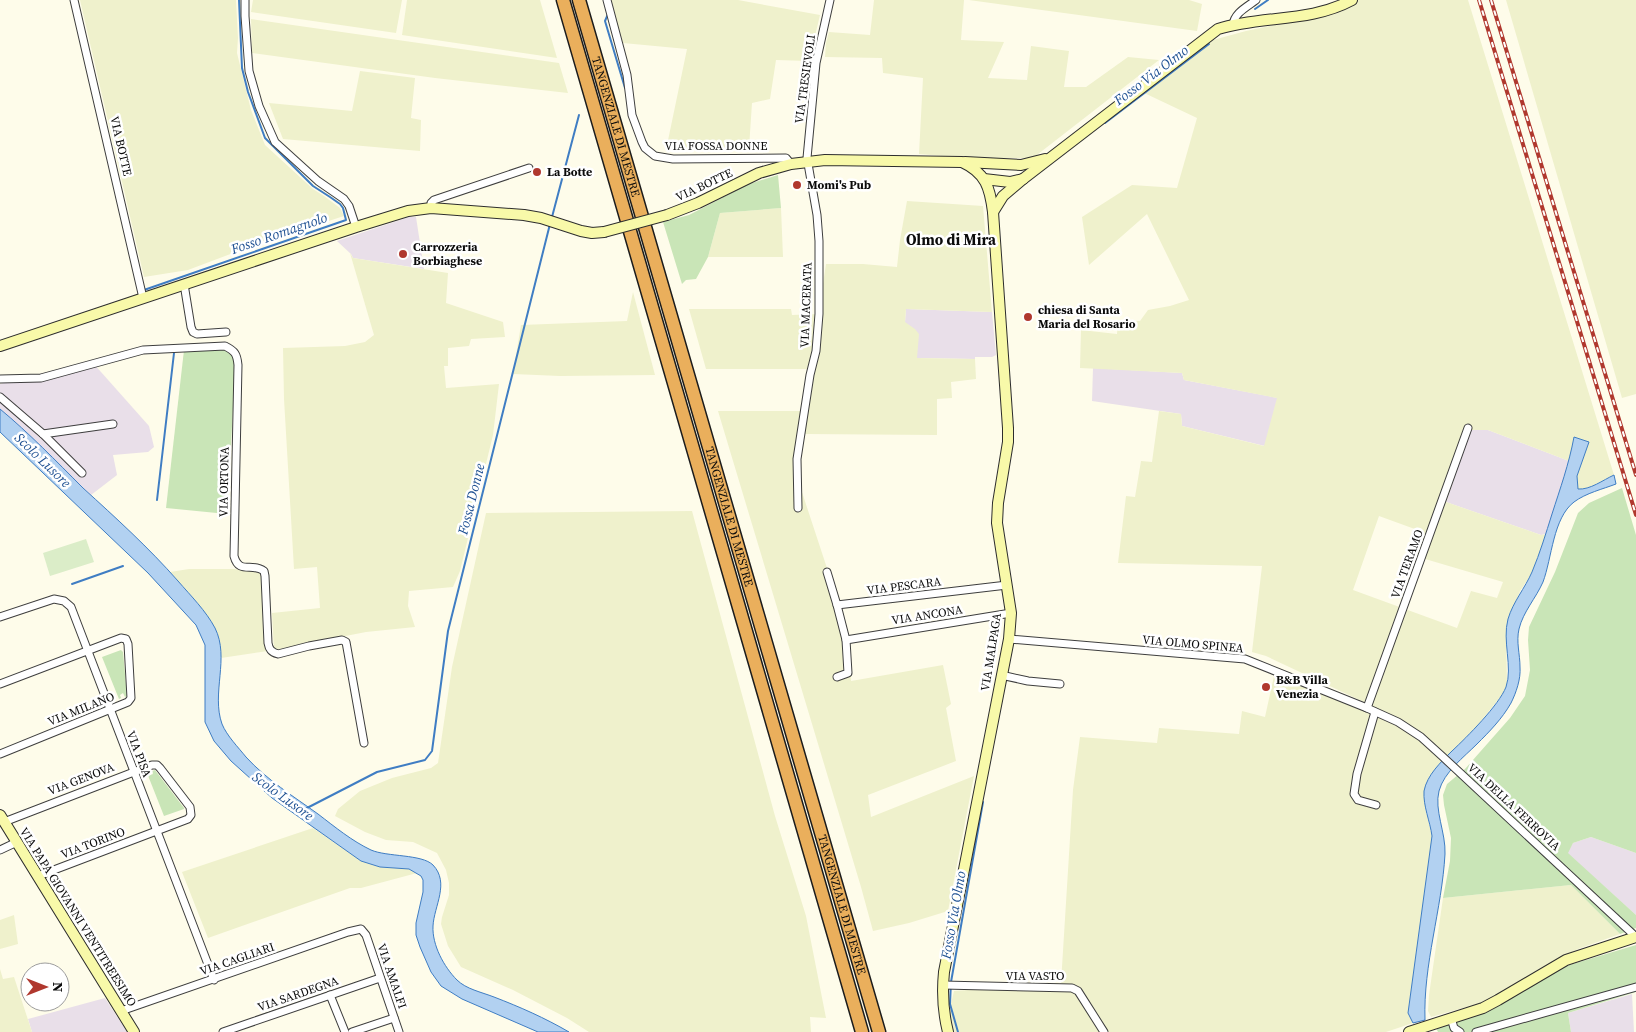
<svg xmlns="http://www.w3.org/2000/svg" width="1636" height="1032" font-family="'Source Serif 4',serif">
	<rect width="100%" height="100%" fill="#fefcea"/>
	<g fill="#e9dfe9">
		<polygon points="409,217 416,217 424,269 353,258 351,254 337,241"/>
		<polygon points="906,309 992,312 996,355 992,357 975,357 975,359 917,358 905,322"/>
		<polygon points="93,363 149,426 154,447 148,452 113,455 117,475 91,495 0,409 0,384 75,365"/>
		<polygon points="1093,368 1182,373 1184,380 1278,398 1265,446 1182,426 1181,414 1092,401"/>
		<polygon points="1465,430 1488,430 1569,461 1546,534 1541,535 1446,502 1455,476"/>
		<polygon points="1591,837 1636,853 1636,915 1567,853 1573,843"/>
		<polygon points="1632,994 1634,1032 1571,1032 1568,1013"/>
		<polygon points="105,998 127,1032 32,1032 28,1019"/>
	</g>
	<g fill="#eff1cc" fill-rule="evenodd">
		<polygon points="80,0 236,0 238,38 237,53 251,110 265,145 313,189 324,196 340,208 344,216 249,247 188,270 144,277"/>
		<polygon points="253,0 402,0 396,33 251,12"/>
		<polygon points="407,0 540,0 557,58 402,35"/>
		<polygon points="610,0 738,0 820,15 809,61 776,60 770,99 752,103 749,148 666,150 687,49 623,43"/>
		<polygon points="874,0 964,0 961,40 1004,42 988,78 1027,80 1031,46 1069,51 1064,87 1086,87 1128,57 1159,60 1033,158 965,158 919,154 923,78 883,73 882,58 825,57 826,43 829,32 870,35"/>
		<polygon points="969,0 1189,0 1202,4 1197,31"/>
		<path d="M1359 0H1468L1614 475 1590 487 1583 489H1578L1577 476 1589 442 1575 438 1569 461 1488 430H1465L1455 476 1446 502 1541 535 1546 534 1532 573 1520 591 1506 631 1507 685 1502 695 1477 726 1440 764 1431 775 1425 808 1432 836 1408 1013 1413 1023 1386 1032H953L949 1012 954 991 1061 983 1073 790 1080 737 1157 743 1159 728 1239 734 1242 711 1265 717 1274 676 1366 703 1266 656 1252 652 1262 566 1118 563 1126 496 1135 497 1141 461 1152 462 1159 411 1181 414 1182 426 1264 446 1277 398 1184 380 1182 373 1080 368 1081 330 1117 334 1118 321H1140L1148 310 1170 306 1189 300 1147 214 1089 265 1082 217 1132 185 1177 188 1197 118 1140 91 1173 65 1213 40 1246 31 1321 15ZM1379 516 1423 532 1415 556 1503 582 1497 598 1471 591 1457 628 1353 590Z"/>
		<polygon points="1506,0 1636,0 1636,394 1622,398"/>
		<polygon points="251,19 559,63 568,93 435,78 252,53"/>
		<polygon points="360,71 415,78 411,118 421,120 420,151 283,139 269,103 352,111"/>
		<polygon points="907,201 983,206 992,312 906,309 905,322 915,329 919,334 917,358 975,359 976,379 951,382 952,398 937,399 937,435 804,434 809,397 817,358 819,310 826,264 863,264 897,267 900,240"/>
		<polygon points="781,208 783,257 708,257 720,213"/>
		<polygon points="350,253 353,258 448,273 446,303 503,322 505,337 471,339 469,346 448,348 448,366 444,366 446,388 499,384 493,435 460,571 453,587 409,591 408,606 415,627 366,632 274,650 272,613 320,608 317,567 294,569 284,399 283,348 345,346 365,342 374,335"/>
		<polygon points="633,292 655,375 560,376 513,374 521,325 627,321"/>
		<polygon points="689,309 791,309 792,315 818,314 815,344 810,369 706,369"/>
		<polygon points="718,411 803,411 798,480 849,635 851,681 943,665 951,704 946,708 956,761 868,795 871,817 974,776 948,911 909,923 873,931 861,887"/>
		<polygon points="692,511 775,816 806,916 826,1018 810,1017 811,1032 589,1032 567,1018 513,990 461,967 448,946 441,924 442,917 449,895 449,883 446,870 437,853 413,842 386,840 365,832 335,816 338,809 360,791 392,778 431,768 438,763 452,667 486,513"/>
		<polygon points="189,569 235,569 259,571 262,573 268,651 221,658 218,636 214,627 197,602 170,572"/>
		<polygon points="313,828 361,861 380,867 409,869 417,873 361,888 350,888 208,938 182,872"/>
		<polygon points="1571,885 1620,934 1578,949 1539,969 1488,1001 1431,1017 1428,1011 1429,995 1443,898"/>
		<polygon points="14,915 18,944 0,949 0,920"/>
		<polygon points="0,969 3,979 14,977 32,1032 0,1032"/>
	</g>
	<g fill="#c9e5b7">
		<polygon points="778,175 781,208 720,213 708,257 696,279 686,280 682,284 663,222 689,215 749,184"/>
		<polygon points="234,349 236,356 227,514 166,508 184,350"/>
		<polygon points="1622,488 1636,535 1636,853 1591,837 1573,843 1568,853 1636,915 1636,928 1620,934 1571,885 1443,898 1450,861 1451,838 1444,805 1443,795 1447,784 1465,769 1510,718 1525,696 1530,670 1528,640 1529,627 1555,572 1578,513 1589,503"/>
		<polygon points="121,650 123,652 127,696 125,697 123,693 120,695 121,698 119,699 102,657"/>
		<polygon points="155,770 184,808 184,809 164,816 147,773 148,772 150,775 153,774 152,771"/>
		<polygon points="1636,945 1636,992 1568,1013 1571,1032 1438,1032 1436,1028 1491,1010 1566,966"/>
	</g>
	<polygon fill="#dbedc8" points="86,539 94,562 50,576 43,553"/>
	<g fill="#b2d1f1" stroke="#3f7dc3">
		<path d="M0 409C29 433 56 461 83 488 116 518 149 548 178 581 191 596 206 611 215 628 230 658 211 693 222 724 227 736 238 747 246 757 267 780 293 796 318 814 335 827 352 841 371 850 387 857 422 854 433 865 450 883 434 906 433 926 432 945 444 967 457 980 466 989 481 992 494 997 520 1007 545 1018 569 1032H538L462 999 441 986 431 972 420 947 416 935V923L423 892V880L421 876 409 869 380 867 361 861 272 798 231 761 214 741 205 722V645L196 625 148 573 0 432Z"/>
		<path d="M1574 437 1589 442 1577 476 1578 489C1590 490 1603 480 1614 475L1616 484C1603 489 1586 493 1574 502 1553 518 1552 558 1543 582 1536 598 1523 612 1519 629 1516 642 1520 654 1520 667 1521 679 1516 693 1511 703 1502 719 1489 732 1477 744 1464 757 1444 772 1439 791 1434 810 1446 833 1445 854 1442 909 1423 965 1425 1020L1413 1023 1408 1013 1432 836C1430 821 1423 806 1424 791 1427 775 1441 762 1452 751 1467 737 1499 705 1506 687 1513 667 1502 641 1508 619 1513 602 1525 588 1532 572 1540 553 1546 533 1552 514 1560 489 1569 464 1574 437Z"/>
	</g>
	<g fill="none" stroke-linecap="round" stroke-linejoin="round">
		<g stroke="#3f7dc3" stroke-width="2">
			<polyline points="1255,9 1268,0"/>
			<polyline points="608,14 605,21 625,88"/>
			<polyline points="1105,123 1209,44"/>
			<polyline points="552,217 579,115"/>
			<polyline points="144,290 346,220 343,208 340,204 330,197 313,186 265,138 248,92 242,68 239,0"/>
			<polyline points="157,500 174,353"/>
			<polyline points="72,584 123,566"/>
			<polyline points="307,808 377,772 425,760 432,751 448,631 550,224"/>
			<polyline points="958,1032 950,1004 951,982 983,802"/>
		</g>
		<g stroke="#3e3e3e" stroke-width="9">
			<g id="street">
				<polyline points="74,0 143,298"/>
				<polyline points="245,0 245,16 249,71 259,106 275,142 318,181 344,199 349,206 356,227"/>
				<polyline points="607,0 627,75 632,115 642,142 645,148 655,156 673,159 786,158 791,164"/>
				<path d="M1233 25C1234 13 1247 7 1256 0"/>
				<polyline points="431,208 431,203 434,200 529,168"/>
				<polyline points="184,284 191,327 193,332 197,334 226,332"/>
				<path d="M0 379 41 378 143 350 225 346C235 351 237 354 238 365L234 556C239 575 252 562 264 571L265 576 268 643C269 649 271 652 278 654L309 646 342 640 346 642 364 743"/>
				<polyline points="0,397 43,434 82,473"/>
				<polyline points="43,434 113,424"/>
				<polyline points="798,508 797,459 810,375 816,351 819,314 819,241 817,215 807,158 816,63 830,0"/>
				<polyline points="827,572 837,605 1007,585"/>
				<polyline points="837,605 846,640"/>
				<polyline points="0,617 54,599 64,601 71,607 214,980"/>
				<polyline points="1009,639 1245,659 1367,708 1398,722 1421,737 1443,757 1636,937"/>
				<polyline points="1001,675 1028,681 1060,684"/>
				<polyline points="837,677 848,673 846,640 1011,613"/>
				<polyline points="0,684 121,638 126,639 128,644 131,698 128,702 0,754"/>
				<polyline points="1367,708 1468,428"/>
				<polyline points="1375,712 1357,774 1354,794 1358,800 1376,805"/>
				<polyline points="4,822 152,765 157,765 160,768 190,807 191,815 188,819 38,876"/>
				<polyline points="0,850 17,842"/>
				<polyline points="943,985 1072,988 1078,991 1104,1032"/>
				<polyline points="330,995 345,1032"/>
				<polyline points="121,1011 348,932 361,929 366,935 399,1032"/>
				<polyline points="1451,1018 1454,1028 1460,1032"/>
				<polyline points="223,1032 380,978"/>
				<polyline points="352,1032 394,1018"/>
				<polyline points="1476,1032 1636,987"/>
			</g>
		</g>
		<g stroke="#2d2d2d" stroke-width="12">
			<g id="secondary">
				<polyline points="965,162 1021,165 1045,159"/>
				<polyline points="984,179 1010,182 1023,179"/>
				<path d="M993 212 1003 196 1023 179 1218 29C1263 15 1309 23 1352 0"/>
				<path d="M667 215 698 203 759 173 791 164 825 160 962 162C986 173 990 188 993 212L1008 428V442L998 503 997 523 1011 613 1009 639 944 972C942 992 943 1012 948 1032"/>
				<polyline points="0,346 356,227 408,211 431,208 524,215 541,218 581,231 592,233 604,232"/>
				<polyline points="0,815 134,1032"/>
				<polyline points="1409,1032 1483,1008 1498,1000 1566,960 1636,937"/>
			</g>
		</g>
		<g stroke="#1c1c1c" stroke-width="15">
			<g id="highway">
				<polyline points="563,0 862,1032"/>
				<path id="s1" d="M579 0 879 1032"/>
			</g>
		</g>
		<use href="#street" stroke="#fff" stroke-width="7"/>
		<use href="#secondary" stroke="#f8f9a9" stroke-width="10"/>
		<use href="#highway" stroke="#eaaf5c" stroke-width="12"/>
		<g stroke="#b0382e" stroke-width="4">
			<g id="rail">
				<polyline points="1479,0 1636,515"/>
				<polyline points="1491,0 1636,475"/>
			</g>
		</g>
		<use href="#rail" stroke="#fff" stroke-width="2" stroke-dasharray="5.5" stroke-linecap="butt"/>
		<g stroke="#2d2d2d" stroke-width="12" stroke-linecap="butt">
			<polyline id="secondary-bridge" points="604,232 667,215"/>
		</g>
		<use href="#secondary-bridge" stroke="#f8f9a9" stroke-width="10"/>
	</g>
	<g fill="#b0382e" stroke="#fff" stroke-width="2">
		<circle cx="537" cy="172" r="5"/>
		<circle cx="797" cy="185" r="5"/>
		<circle cx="403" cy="254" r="5"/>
		<circle cx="1028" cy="317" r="5"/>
		<circle cx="1266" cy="687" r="5"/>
	</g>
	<g text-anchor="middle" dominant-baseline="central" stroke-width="5" stroke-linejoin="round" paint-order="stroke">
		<g font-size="12" fill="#0b0b0b" stroke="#fff">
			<text transform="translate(805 79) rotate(-82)">VIA TRESIEVOLI</text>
			<text stroke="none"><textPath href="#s1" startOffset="132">TANGENZIALE DI MESTRE</textPath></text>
			<text transform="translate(121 146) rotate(77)">VIA BOTTE</text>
			<text x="716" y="146">VIA FOSSA DONNE</text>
			<text transform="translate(704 185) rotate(-25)">VIA BOTTE</text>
			<text transform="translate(806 305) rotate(-88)">VIA MACERATA</text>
			<text transform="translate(224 482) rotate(-89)">VIA ORTONA</text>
			<text stroke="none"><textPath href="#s1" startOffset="538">TANGENZIALE DI MESTRE</textPath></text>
			<text transform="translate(1407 564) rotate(-70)">VIA TERAMO</text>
			<text transform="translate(904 586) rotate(-7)">VIA PESCARA</text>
			<text transform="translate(927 615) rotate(-9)">VIA ANCONA</text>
			<text transform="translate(1193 644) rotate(5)">VIA OLMO SPINEA</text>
			<text transform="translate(991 652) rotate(-81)">VIA MALPAGA</text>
			<text transform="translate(81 709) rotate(-22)">VIA MILANO</text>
			<text transform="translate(139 754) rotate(69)">VIA PISA</text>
			<text transform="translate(81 779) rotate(-21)">VIA GENOVA</text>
			<text transform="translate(1514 807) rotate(43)">VIA DELLA FERROVIA</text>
			<text transform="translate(93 843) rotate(-21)">VIA TORINO</text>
			<text stroke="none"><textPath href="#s1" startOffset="942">TANGENZIALE DI MESTRE</textPath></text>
			<text transform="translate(78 917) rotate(58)">VIA PAPA GIOVANNI VENTITREESIMO</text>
			<text transform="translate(237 959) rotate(-19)">VIA CAGLIARI</text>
			<text transform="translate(392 976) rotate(71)">VIA AMALFI</text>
			<text x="1035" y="976">VIA VASTO</text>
			<text transform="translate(298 994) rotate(-19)">VIA SARDEGNA</text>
		</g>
		<g font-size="12" font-weight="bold" fill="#0b0b0b" stroke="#fff" text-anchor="start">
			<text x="547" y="172">La Botte</text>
			<text x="807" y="185">Momi's Pub</text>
			<text x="413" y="247">Carrozzeria<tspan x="413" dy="14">Borbiaghese</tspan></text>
			<text x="1038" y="310">chiesa di Santa<tspan x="1038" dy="14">Maria del Rosario</tspan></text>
			<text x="1276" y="680">B&amp;B Villa<tspan x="1276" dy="14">Venezia</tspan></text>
		</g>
		<g font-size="14" font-style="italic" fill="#1e5092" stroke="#fff">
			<text transform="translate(1151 75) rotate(-37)">Fosso Via Olmo</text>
			<text transform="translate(279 233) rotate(-19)">Fosso Romagnolo</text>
			<text transform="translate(43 460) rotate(44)">Scolo Lusore</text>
			<text transform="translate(471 499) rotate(-76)">Fossa Donne</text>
			<text transform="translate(283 796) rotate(36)">Scolo Lusore</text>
			<text transform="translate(953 915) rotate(-80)">Fosso Via Olmo</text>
		</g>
		<g font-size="15" font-weight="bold" fill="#0b0b0b" stroke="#fff">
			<text x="951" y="239">Olmo di Mira</text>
		</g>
	</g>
	<g transform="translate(45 987) rotate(90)"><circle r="24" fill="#ffffff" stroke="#9d9d9d"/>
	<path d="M0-4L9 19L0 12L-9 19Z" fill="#b0382e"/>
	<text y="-8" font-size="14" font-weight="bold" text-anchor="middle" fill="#0b0b0b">N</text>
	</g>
</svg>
